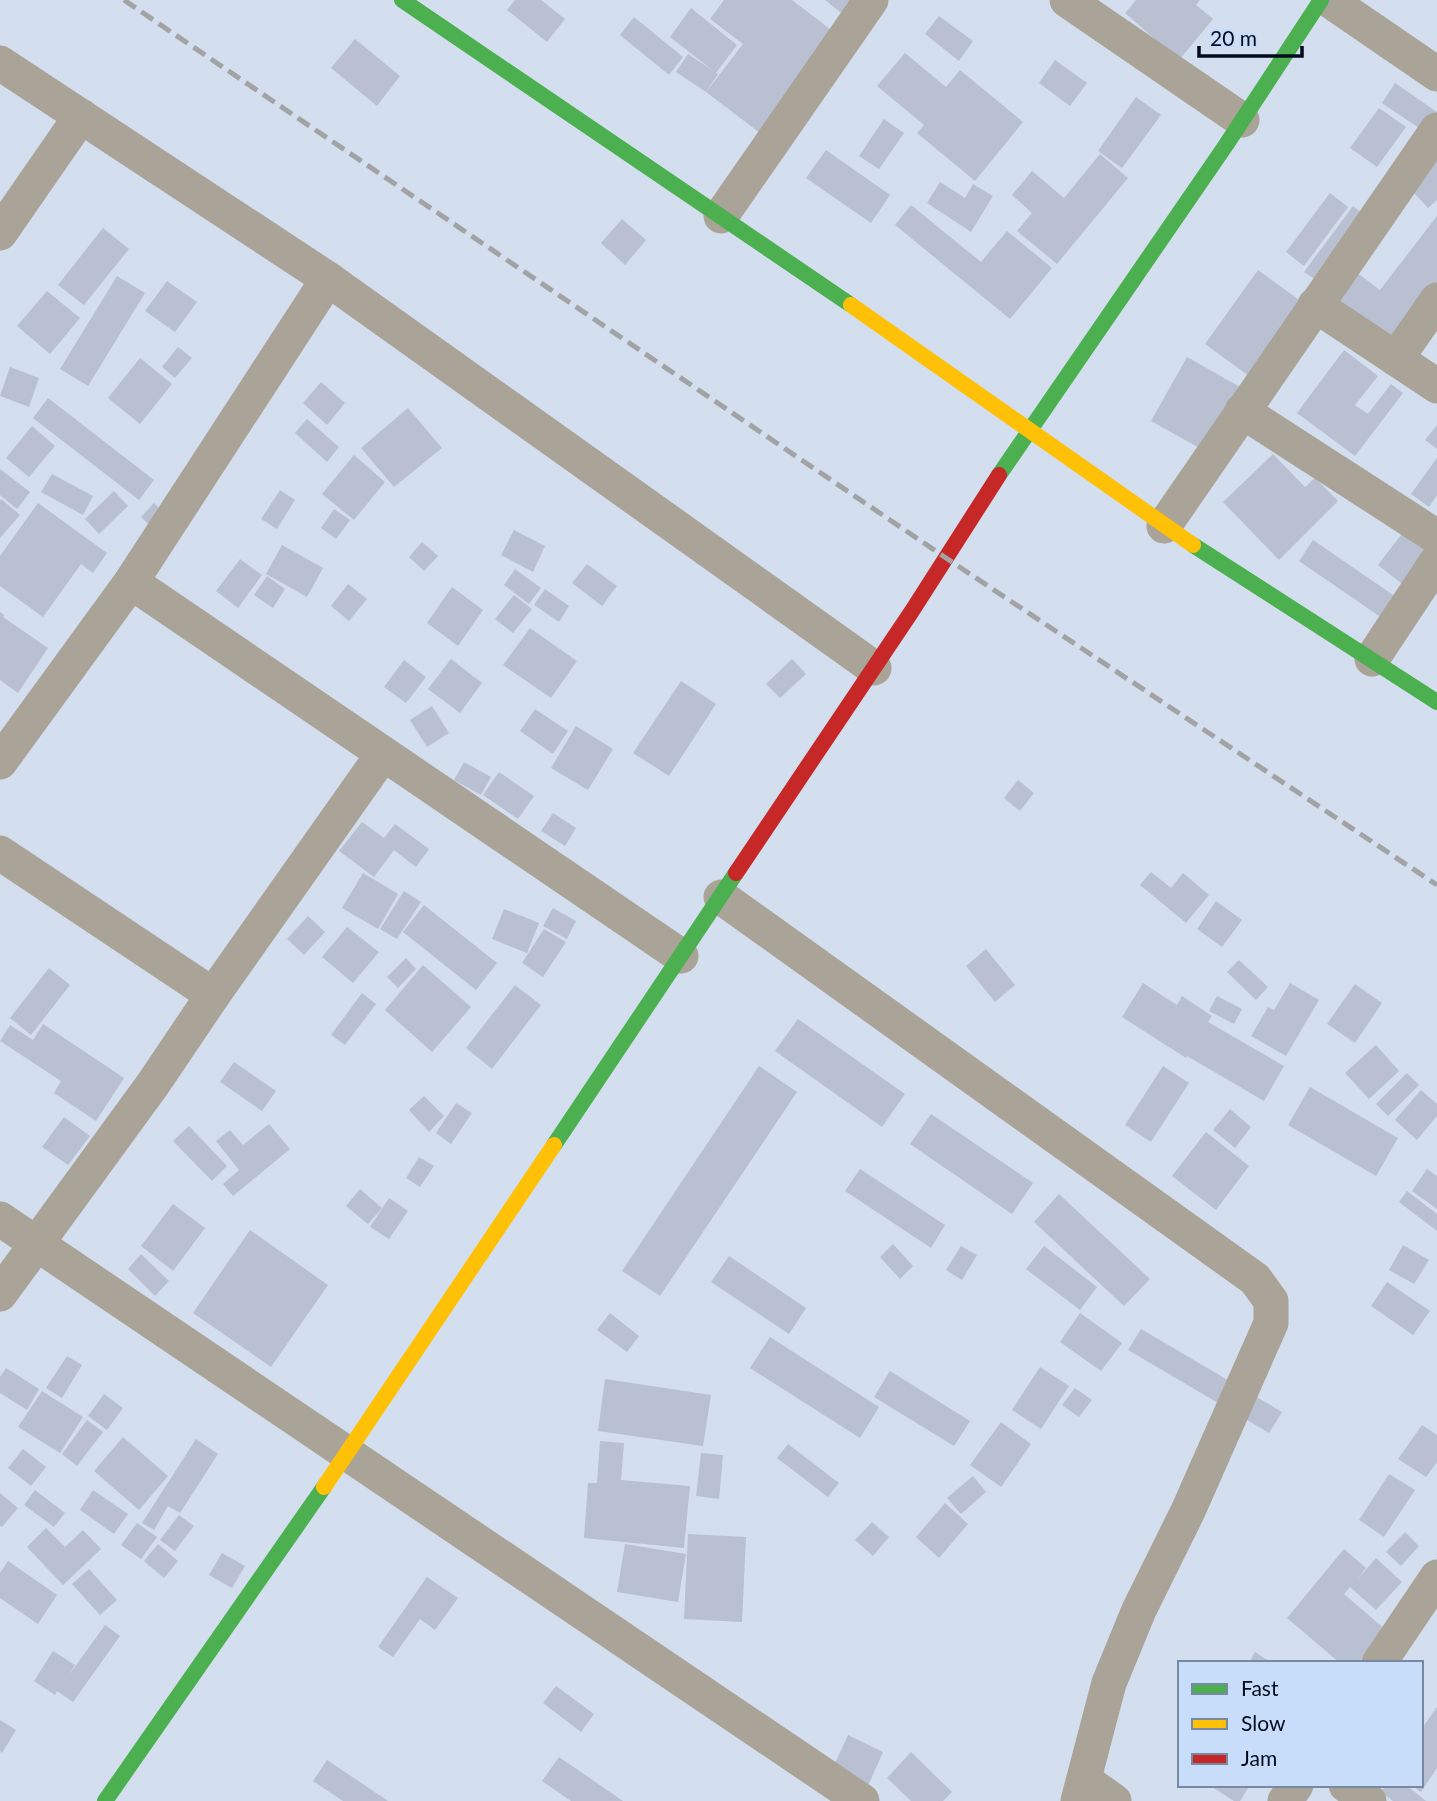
<svg xmlns="http://www.w3.org/2000/svg" width="1437" height="1801" font-family="Lato,sans-serif">
	<rect width="100%" height="100%" fill="#d3dfef"/>
	<g fill="#b9c0d1">
		<polygon points="515,0 541,0 565,19 547,42 507,10"/>
		<polygon points="724,0 792,0 847,42 772,142 706,92 743,44 710,19"/>
		<polygon points="825,0 855,0 844,15"/>
		<polygon points="1136,0 1200,0 1196,5 1213,19 1179,60 1125,13"/>
		<polygon points="691,8 737,45 716,73 670,37"/>
		<polygon points="939,16 973,41 959,61 925,34"/>
		<polygon points="634,17 683,57 669,75 620,35"/>
		<polygon points="355,39 400,76 377,106 331,68"/>
		<polygon points="905,53 946,87 960,70 1023,122 975,181 917,133 924,125 877,86"/>
		<polygon points="688,54 718,74 706,92 676,72"/>
		<polygon points="1055,60 1087,83 1070,106 1039,83"/>
		<polygon points="1395,83 1437,112 1437,130 1432,137 1382,103"/>
		<polygon points="1136,97 1161,115 1122,168 1098,151"/>
		<polygon points="1379,108 1406,127 1377,167 1350,148"/>
		<polygon points="884,119 904,133 879,169 859,156"/>
		<polygon points="1437,145 1437,200 1428,208 1400,178"/>
		<polygon points="826,150 890,195 871,223 806,178"/>
		<polygon points="1100,154 1128,178 1057,264 1017,231 1032,213 1012,195 1032,171 1064,198"/>
		<polygon points="940,182 965,198 973,184 993,196 971,232 927,203"/>
		<polygon points="1330,193 1348,207 1304,266 1286,252"/>
		<polygon points="911,205 981,262 1007,231 1052,268 1010,319 895,225"/>
		<polygon points="1353,206 1371,220 1323,285 1304,272"/>
		<polygon points="1437,216 1437,309 1400,357 1328,301 1352,269 1380,290"/>
		<polygon points="622,219 646,240 625,265 601,243"/>
		<polygon points="103,228 129,249 84,305 58,285"/>
		<polygon points="1258,270 1306,305 1253,379 1205,344"/>
		<polygon points="117,276 145,293 88,386 60,369"/>
		<polygon points="167,281 197,302 175,332 145,311"/>
		<polygon points="47,291 80,318 50,354 17,326"/>
		<polygon points="178,347 192,358 175,378 162,367"/>
		<polygon points="1344,350 1378,376 1355,405 1368,414 1391,384 1403,393 1355,456 1297,413"/>
		<polygon points="1187,357 1256,396 1203,450 1151,421"/>
		<polygon points="140,358 172,384 140,424 108,398"/>
		<polygon points="10,367 39,378 29,407 0,396"/>
		<polygon points="321,382 345,403 327,425 303,403"/>
		<polygon points="48,398 154,480 139,500 33,418"/>
		<polygon points="408,408 442,448 394,487 361,448"/>
		<polygon points="307,419 339,447 327,462 295,433"/>
		<polygon points="1437,425 1437,449 1425,440"/>
		<polygon points="32,426 55,446 29,477 6,458"/>
		<polygon points="1273,454 1305,487 1315,478 1338,501 1279,560 1223,502"/>
		<polygon points="354,455 385,482 354,520 322,494"/>
		<polygon points="1437,458 1437,495 1429,507 1411,494"/>
		<polygon points="0,469 30,492 17,509 0,495"/>
		<polygon points="52,474 93,496 83,515 41,492"/>
		<polygon points="280,490 295,500 277,529 261,519"/>
		<polygon points="114,491 128,506 99,534 85,519"/>
		<polygon points="1,499 20,515 0,538 0,501"/>
		<polygon points="38,503 107,553 93,573 81,564 43,617 0,586 0,556"/>
		<polygon points="154,503 173,522 160,535 141,517"/>
		<polygon points="334,509 350,520 336,539 321,528"/>
		<polygon points="1407,527 1437,551 1410,590 1378,565"/>
		<polygon points="514,530 545,546 533,572 501,555"/>
		<polygon points="1313,540 1415,610 1401,631 1299,561"/>
		<polygon points="422,542 438,556 424,571 409,557"/>
		<polygon points="282,545 323,568 307,597 266,574"/>
		<polygon points="240,559 262,575 238,608 216,591"/>
		<polygon points="587,564 617,586 602,606 572,583"/>
		<polygon points="515,569 541,588 529,604 504,585"/>
		<polygon points="267,576 285,589 273,608 254,595"/>
		<polygon points="348,584 367,599 349,621 331,606"/>
		<polygon points="452,587 483,610 458,646 427,623"/>
		<polygon points="545,589 569,606 559,622 534,605"/>
		<polygon points="514,595 532,609 513,633 495,619"/>
		<polygon points="0,612 4,615 3,617 48,648 18,693 0,680"/>
		<polygon points="530,628 577,661 551,698 503,665"/>
		<polygon points="451,659 482,683 460,713 428,689"/>
		<polygon points="792,659 806,674 780,698 766,684"/>
		<polygon points="404,660 426,677 406,703 384,687"/>
		<polygon points="681,681 716,704 669,776 633,753"/>
		<polygon points="432,706 449,733 427,747 410,720"/>
		<polygon points="535,709 568,731 553,754 520,731"/>
		<polygon points="576,726 613,749 588,790 551,768"/>
		<polygon points="464,762 491,777 481,795 454,780"/>
		<polygon points="499,772 534,796 518,819 483,795"/>
		<polygon points="1018,780 1034,793 1020,811 1004,798"/>
		<polygon points="553,813 576,828 565,846 541,831"/>
		<polygon points="362,822 384,838 395,824 429,849 416,867 394,850 374,877 339,851"/>
		<polygon points="1151,872 1171,888 1183,873 1209,895 1186,923 1140,885"/>
		<polygon points="363,873 398,894 378,929 342,908"/>
		<polygon points="404,891 421,902 397,939 380,929"/>
		<polygon points="1216,901 1242,920 1222,947 1197,929"/>
		<polygon points="424,905 497,963 476,990 403,932"/>
		<polygon points="553,908 576,921 567,939 543,926"/>
		<polygon points="504,909 539,923 527,953 492,939"/>
		<polygon points="308,916 325,932 304,955 287,939"/>
		<polygon points="347,927 379,952 353,983 322,957"/>
		<polygon points="544,929 566,942 543,977 522,963"/>
		<polygon points="986,949 1015,985 995,1002 966,966"/>
		<polygon points="406,958 416,969 398,988 387,977"/>
		<polygon points="1239,960 1268,987 1256,1000 1227,972"/>
		<polygon points="423,965 471,1007 432,1052 385,1010"/>
		<polygon points="49,968 70,985 31,1035 10,1018"/>
		<polygon points="1143,983 1177,1005 1182,996 1212,1016 1208,1022 1284,1066 1264,1101 1187,1056 1186,1058 1122,1017"/>
		<polygon points="1290,983 1319,1000 1286,1056 1251,1036 1268,1007 1274,1010"/>
		<polygon points="1355,984 1382,1003 1355,1043 1327,1024"/>
		<polygon points="515,985 541,1005 492,1069 466,1048"/>
		<polygon points="362,993 376,1004 345,1045 331,1035"/>
		<polygon points="1217,996 1242,1009 1234,1024 1209,1011"/>
		<polygon points="798,1019 905,1094 882,1127 775,1051"/>
		<polygon points="43,1024 124,1078 96,1121 54,1093 61,1081 0,1041 10,1025 33,1040"/>
		<polygon points="1376,1045 1399,1071 1369,1099 1345,1073"/>
		<polygon points="234,1062 276,1091 262,1111 220,1082"/>
		<polygon points="759,1066 797,1092 660,1296 622,1271"/>
		<polygon points="1163,1066 1189,1083 1151,1142 1125,1125"/>
		<polygon points="1407,1073 1419,1085 1388,1116 1376,1104"/>
		<polygon points="1310,1087 1398,1138 1376,1176 1288,1125"/>
		<polygon points="1421,1090 1437,1104 1437,1116 1417,1140 1395,1120"/>
		<polygon points="424,1096 444,1116 429,1132 409,1110"/>
		<polygon points="456,1103 472,1113 451,1144 436,1133"/>
		<polygon points="1230,1109 1251,1127 1235,1148 1213,1130"/>
		<polygon points="931,1114 1033,1183 1012,1214 910,1144"/>
		<polygon points="64,1117 90,1136 68,1165 42,1147"/>
		<polygon points="269,1124 290,1149 233,1196 223,1184 239,1170 216,1141 230,1130 243,1145"/>
		<polygon points="189,1126 227,1166 212,1181 173,1141"/>
		<polygon points="1206,1132 1249,1166 1216,1210 1172,1176"/>
		<polygon points="419,1157 434,1166 420,1187 406,1178"/>
		<polygon points="860,1169 945,1225 931,1248 845,1191"/>
		<polygon points="1427,1169 1437,1176 1437,1209 1412,1191"/>
		<polygon points="360,1189 382,1208 368,1224 346,1206"/>
		<polygon points="1407,1191 1437,1214 1437,1231 1399,1202"/>
		<polygon points="1059,1194 1150,1279 1124,1306 1034,1222"/>
		<polygon points="389,1198 408,1211 389,1239 370,1227"/>
		<polygon points="173,1204 205,1228 173,1271 141,1246"/>
		<polygon points="250,1230 328,1285 271,1367 193,1313"/>
		<polygon points="893,1244 913,1266 900,1279 880,1257"/>
		<polygon points="1403,1245 1429,1260 1414,1284 1389,1270"/>
		<polygon points="961,1246 977,1255 962,1280 946,1270"/>
		<polygon points="1044,1246 1097,1287 1080,1310 1026,1269"/>
		<polygon points="141,1254 169,1281 155,1296 128,1269"/>
		<polygon points="729,1256 806,1308 789,1334 711,1282"/>
		<polygon points="1387,1282 1430,1311 1413,1335 1371,1306"/>
		<polygon points="610,1313 639,1336 627,1352 597,1330"/>
		<polygon points="1080,1313 1122,1343 1101,1371 1060,1342"/>
		<polygon points="1141,1329 1282,1412 1269,1433 1128,1350"/>
		<polygon points="770,1337 879,1407 860,1438 750,1368"/>
		<polygon points="67,1356 82,1365 62,1398 46,1388"/>
		<polygon points="1040,1367 1069,1386 1041,1429 1012,1410"/>
		<polygon points="6,1368 39,1389 27,1410 0,1393 0,1377"/>
		<polygon points="890,1371 970,1421 954,1446 874,1397"/>
		<polygon points="605,1379 711,1395 703,1446 598,1431"/>
		<polygon points="1075,1388 1092,1400 1079,1417 1062,1405"/>
		<polygon points="42,1391 83,1417 60,1453 18,1427"/>
		<polygon points="104,1394 123,1408 107,1430 88,1416"/>
		<polygon points="87,1420 103,1432 77,1466 62,1454"/>
		<polygon points="1001,1422 1031,1444 1001,1487 970,1465"/>
		<polygon points="1422,1425 1437,1435 1437,1462 1426,1477 1398,1459"/>
		<polygon points="123,1437 168,1476 139,1510 94,1471"/>
		<polygon points="196,1439 218,1454 180,1513 168,1506 154,1530 142,1523"/>
		<polygon points="600,1441 624,1443 621,1480 690,1486 684,1548 584,1538 588,1483 597,1483"/>
		<polygon points="788,1444 839,1483 828,1497 777,1458"/>
		<polygon points="23,1449 46,1467 31,1486 8,1468"/>
		<polygon points="701,1453 723,1455 719,1499 696,1496"/>
		<polygon points="1389,1474 1415,1490 1384,1537 1359,1520"/>
		<polygon points="973,1476 986,1492 961,1514 947,1498"/>
		<polygon points="35,1490 65,1513 54,1527 24,1505"/>
		<polygon points="93,1490 128,1514 114,1534 80,1510"/>
		<polygon points="0,1493 18,1508 2,1527 0,1526"/>
		<polygon points="945,1503 968,1524 939,1558 916,1537"/>
		<polygon points="179,1515 194,1526 175,1551 160,1540"/>
		<polygon points="872,1522 889,1537 873,1556 855,1540"/>
		<polygon points="137,1523 157,1537 141,1559 121,1545"/>
		<polygon points="46,1528 65,1547 83,1530 101,1549 63,1585 27,1547"/>
		<polygon points="1405,1532 1419,1546 1401,1566 1386,1552"/>
		<polygon points="688,1534 746,1537 742,1622 684,1619"/>
		<polygon points="158,1544 178,1561 164,1578 144,1561"/>
		<polygon points="625,1544 686,1554 678,1602 617,1592"/>
		<polygon points="1344,1549 1366,1568 1357,1580 1376,1558 1402,1582 1376,1610 1350,1587 1344,1594 1386,1630 1358,1663 1340,1663 1287,1618"/>
		<polygon points="222,1553 245,1566 232,1588 209,1575"/>
		<polygon points="8,1561 57,1595 38,1624 0,1598 0,1573"/>
		<polygon points="89,1569 117,1600 100,1615 72,1584"/>
		<polygon points="427,1577 458,1598 435,1630 420,1619 393,1657 378,1647"/>
		<polygon points="105,1625 120,1636 73,1702 57,1691 55,1695 34,1681 53,1651 75,1665 69,1675"/>
		<polygon points="1255,1652 1272,1663 1249,1663"/>
		<polygon points="556,1686 594,1714 581,1732 543,1703"/>
		<polygon points="1437,1707 1437,1768 1421,1792 1411,1785 1421,1785 1421,1730"/>
		<polygon points="0,1720 16,1730 2,1753 0,1751"/>
		<polygon points="848,1735 883,1752 867,1788 831,1772"/>
		<polygon points="911,1752 952,1792 943,1801 911,1801 887,1778"/>
		<polygon points="559,1757 623,1801 571,1801 542,1781"/>
		<polygon points="327,1760 388,1801 343,1801 313,1781"/>
		<polygon points="1209,1785 1250,1785 1240,1801 1234,1801"/>
		<polygon points="1386,1785 1406,1785 1426,1801 1393,1801 1381,1792"/>
	</g>
	<g fill="none" stroke-linecap="round" stroke-linejoin="round">
		<g stroke="#aaa397" stroke-width="35">
			<polyline points="1067,0 1242,120"/>
			<polyline points="1329,0 1437,74"/>
			<polyline points="0,63 328,279 874,668"/>
			<polyline points="721,216 871,0"/>
			<polyline points="0,233 81,116"/>
			<polyline points="1315,305 1437,386"/>
			<polyline points="1396,359 1437,300"/>
			<polyline points="1242,411 1437,537"/>
			<polyline points="1164,526 1437,130"/>
			<polyline points="131,582 681,956"/>
			<polyline points="1372,659 1437,561"/>
			<polyline points="0,762 131,582 328,279"/>
			<polyline points="0,853 213,995"/>
			<polyline points="721,897 1255,1279 1271,1301 1271,1323 1188,1511 1139,1610 1109,1683 1078,1801"/>
			<polyline points="0,1219 862,1801"/>
			<polyline points="0,1294 153,1084 213,995 383,754"/>
			<polyline points="1379,1663 1437,1577"/>
			<polyline points="1084,1780 1114,1801"/>
			<polyline points="1346,1785 1369,1801"/>
			<polyline points="1285,1801 1296,1785"/>
		</g>
		<g stroke="#4caf50" stroke-width="16">
			<polyline points="402,0 851,305"/>
			<polyline points="999,475 1226,145 1321,0"/>
			<polyline points="1193,545 1437,702"/>
			<polyline points="554,1145 736,873"/>
			<polyline points="105,1801 324,1487"/>
		</g>
		<g stroke="#ffc107" stroke-width="16">
			<polyline points="851,305 1193,545"/>
			<polyline points="324,1487 554,1145"/>
		</g>
		<polyline stroke="#c62828" stroke-width="16" points="736,873 912,611 999,475"/>
		<polyline stroke="#a1a3a4" stroke-width="5" stroke-dasharray="14 7" stroke-linecap="butt" points="124,0 946,558 1437,885"/>
	</g>
	<rect x="1178" y="1661" width="245" height="126" fill="#c8ddfa" stroke="#7989a1" stroke-width="2"/>
	<rect x="1192" y="1684" width="35" height="10" fill="#4caf50" stroke="#7989a1" stroke-width="2"/>
	<text x="1241" y="1696" font-size="21" fill="#020b1b">Fast</text>
	<rect x="1192" y="1719" width="35" height="10" fill="#ffc107" stroke="#7989a1" stroke-width="2"/>
	<text x="1241" y="1731" font-size="21" fill="#020b1b">Slow</text>
	<rect x="1192" y="1754" width="35" height="10" fill="#c62828" stroke="#7989a1" stroke-width="2"/>
	<text x="1241" y="1766" font-size="21" fill="#020b1b">Jam</text>
	<path d="M1199 46v10h103v-10" fill="none" stroke="#020b1b" stroke-width="3.5"/>
	<text x="1210" y="46" font-size="21" fill="#020b1b" stroke="#c8ddfa" stroke-width="5" paint-order="stroke">20 m</text>
</svg>
